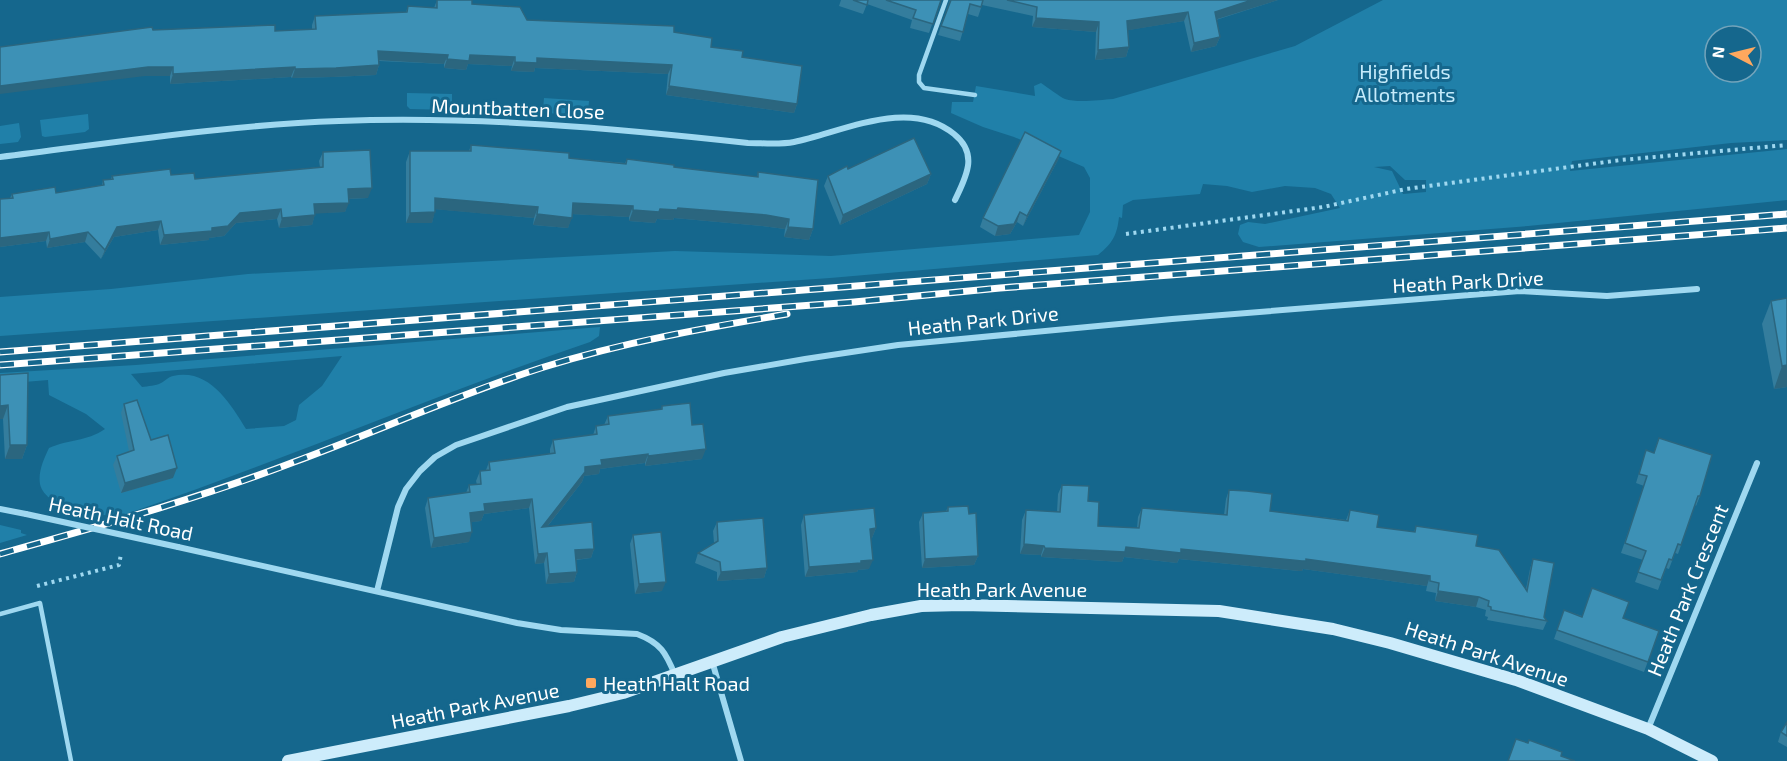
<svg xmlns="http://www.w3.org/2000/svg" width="1787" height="761" font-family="'Exo 2',sans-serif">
	<rect width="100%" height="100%" fill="#15678d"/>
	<g fill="#2080a9" fill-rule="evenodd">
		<path d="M1383 0H1787V140L1731 143 1572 161 1570 171 1787 149V200L1528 226 1259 247 1243 242 1238 234 1240 225 1248 222 1265 224 1340 208 1331 194 1315 188 1285 186 1252 192 1227 186 1203 184 1200 194 1133 200 1123 205 1122 218 1119 217C1117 235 1113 243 1098 255L830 278 0 336V297L111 289 248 274 675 251 831 256 1079 235 1090 212V178L1084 167 1014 137 983 127 951 113 952 102H973L976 86 1035 96 1034 86 1041 83C1047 87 1060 97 1065 99 1077 103 1100 100 1113 99L1295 46ZM1715 36H1751V72H1715ZM1390 166 1405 180H1426V192L1403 194 1392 171 1374 167Z"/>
		<polygon points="407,93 452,94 452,105 450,110 410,109 407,106"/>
		<polygon points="544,98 589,101 588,112 585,116 548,113 543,110"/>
		<polygon points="88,114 89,129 85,132 45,137 42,136 40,120"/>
		<polygon points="19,123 21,137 18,142 0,144 0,126"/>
		<path d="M600 327 599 336 590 342C433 395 280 462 123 515 102 518 45 509 40 484 38 471 44 459 49 448 69 439 86 442 105 429L86 414 49 395 48 380 0 384V373L136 365ZM342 356 322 386 299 405 296 420 284 426 246 429C230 403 209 368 173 376 168 377 165 381 161 383 156 386 148 386 142 387L131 374Z"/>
		<polygon points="0,525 21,530 21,533 27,535 0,543"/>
	</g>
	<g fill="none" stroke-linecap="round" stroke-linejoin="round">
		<g stroke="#9fd8f0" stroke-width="4" stroke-dasharray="3 4.5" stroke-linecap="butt">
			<polyline points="1126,234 1323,207 1406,189 1621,160 1787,145"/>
			<polyline points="37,586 119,565 121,554"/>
		</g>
		<g stroke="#9fd8f0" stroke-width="4.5">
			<polyline points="946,0 919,75 919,82 924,88 975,95"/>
			<polyline points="0,614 40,603 71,761"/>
		</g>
		<g stroke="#9fd8f0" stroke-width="6">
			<path d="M0 157C113 143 226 125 339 121 476 116 612 128 748 143 763 143 779 145 794 142 843 132 909 97 954 134 979 154 966 177 955 200"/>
			<polyline points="0,509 26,514"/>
			<path d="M178 547 517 623 561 630 637 634C661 643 666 653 675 675"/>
			<polyline points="377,591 398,507 406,489 420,471 435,457 456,445 567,407 724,373 805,359 898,345 1172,319 1520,291 1607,296 1697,289"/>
			<polyline points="712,661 741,761"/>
			<polyline points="1648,729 1757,463"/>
		</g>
		<polyline stroke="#cdecfb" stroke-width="12" points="288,761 569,706 623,693 782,637 871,615 921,606 962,605 1219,611 1333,629 1390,643 1516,680 1648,729 1712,761"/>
		<g stroke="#fff" stroke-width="7">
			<g id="rail">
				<polyline points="0,352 1787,214"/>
				<polyline points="0,365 854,302 1000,288 1787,228"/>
				<path d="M0 554C99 526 198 499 294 462 378 431 459 394 544 367 624 342 705 328 787 314"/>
			</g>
		</g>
		<use href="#rail" stroke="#15678d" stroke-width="4.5" stroke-dasharray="14" stroke-linecap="butt"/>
		<polyline stroke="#9fd8f0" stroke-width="6" points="26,514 178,547"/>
	</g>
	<g fill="#347d9d">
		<polygon points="437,0 469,0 472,4 527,20 674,32 711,47 742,57 797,104 794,113 666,95 668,74 535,68 534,72 511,71 512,66 468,64 466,70 444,68 444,64 379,61 379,65 376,75 333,77 292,78 291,77 170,84 170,76 145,76 153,30 275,31 312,29 312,25 315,16 406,12 408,6 434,8"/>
		<polygon points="841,0 941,0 929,33 910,28 912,20 867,4 863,14 839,6"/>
		<polygon points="950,0 1278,0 1216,20 1220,37 1216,46 1191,52 1184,21 1128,30 1129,47 1126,57 1095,60 1096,32 1032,27 1033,16 982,5 978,17 968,14 960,41 938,35"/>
		<polygon points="471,145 569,158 625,163 627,159 674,167 757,177 758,172 813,229 809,240 784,237 785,229 762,226 674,218 673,220 657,219 655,223 629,221 629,217 572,214 568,228 533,225 534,218 435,209 432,223 406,223 406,162 410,151 469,151"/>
		<polygon points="1061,151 1058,160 1023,226 1017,222 1010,234 995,236 980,227 983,218"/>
		<polygon points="323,152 368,198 349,199 345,212 315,213 312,225 279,228 277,219 236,223 224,236 209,238 209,240 160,245 158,230 114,237 101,259 85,242 47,248 46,241 0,247 0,199 10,198 12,194 56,193 102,185 103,180 111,179 112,176 171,175 195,179 320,167 319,161"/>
		<polygon points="848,169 931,174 927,184 840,225 824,186 828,176"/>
		<polygon points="1771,301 1787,387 1774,389 1762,324"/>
		<polygon points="0,375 27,445 22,459 5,459 3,419"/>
		<polygon points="124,404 151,440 173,478 121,493 113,465 117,456 129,451 121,413"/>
		<polygon points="662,406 692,425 702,459 645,466 645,463 600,469 599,474 584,476 582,482 547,527 594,549 591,558 576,560 577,572 574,582 546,584 544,563 535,564 529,508 484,514 481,521 471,522 469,542 431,548 425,508 428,498 466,493 469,485 477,485 476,481 480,471 486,470 489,462 550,454 550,449 553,440 593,435 596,426 604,425 608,416 661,409"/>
		<polygon points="1646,450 1700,496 1696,506 1695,505 1678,554 1675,553 1669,569 1666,568 1658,590 1635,582 1643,560 1621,553 1644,486 1636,483"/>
		<polygon points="1062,485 1088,501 1098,526 1137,528 1138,517 1142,508 1224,515 1226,499 1229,490 1270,511 1346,520 1350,510 1377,527 1414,532 1416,526 1476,546 1526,589 1530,569 1533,559 1544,617 1547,621 1543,630 1487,620 1488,617 1485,616 1486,610 1476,607 1435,601 1436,593 1426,591 1427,586 1303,569 1302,571 1299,571 1179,559 1177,563 1124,557 1122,562 1041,557 1041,555 1020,554 1022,520 1026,510 1057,512 1058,494"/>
		<polygon points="948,507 969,514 978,556 974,565 922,568 919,522 923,513 946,511"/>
		<polygon points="804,515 876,528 872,538 871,538 869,569 858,570 857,572 805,577 801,525"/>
		<polygon points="717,522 767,568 764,578 717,581 717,572 695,563 698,553 714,543 713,531"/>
		<polygon points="633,535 662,591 635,594 630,544"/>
		<polygon points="1564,610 1582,616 1623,618 1659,631 1644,672 1554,639"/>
		<polygon points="1787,722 1787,747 1778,742 1781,732"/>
	</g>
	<g fill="#2b667f">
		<polygon points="1252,0 1278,0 1211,21 1215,12"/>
		<polygon points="1188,12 1184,21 1124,31 1127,21"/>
		<polygon points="1036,18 1099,22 1096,32 1032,27"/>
		<polygon points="1220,37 1216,46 1191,52 1194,43"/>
		<polygon points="1129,47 1126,57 1095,60 1098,50"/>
		<polygon points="378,51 448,55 444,64 375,60"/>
		<polygon points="470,55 515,57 512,66 468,64 466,70 444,68 447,59"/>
		<polygon points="537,58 672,65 668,74 535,68 534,72 511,71 515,62"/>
		<polygon points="379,65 376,75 333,77 292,78 295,69"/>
		<polygon points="148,67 173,67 170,76 145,76 0,94 0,86"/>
		<polygon points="295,67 291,77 170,84 173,74"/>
		<polygon points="669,86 797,104 794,113 666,95"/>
		<polygon points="1061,151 1058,160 1023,226 1027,216"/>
		<polygon points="931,174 927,184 840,225 843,215"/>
		<polygon points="372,188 368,198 345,199 348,189"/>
		<polygon points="435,198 538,207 534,218 432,209"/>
		<polygon points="349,203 345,212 310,214 314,204"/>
		<polygon points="573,203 633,206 629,217 569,214"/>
		<polygon points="678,208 766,215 789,219 785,229 762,226 674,218 673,220 657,219 655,223 629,221 633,210"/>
		<polygon points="281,209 277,219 236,223 224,236 209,238 209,240 160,245 164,235 240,213"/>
		<polygon points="435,212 432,223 406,223 410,213"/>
		<polygon points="1020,212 1017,222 1010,234 995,236 998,226"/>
		<polygon points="537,214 572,218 568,228 533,225"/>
		<polygon points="315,215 312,225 279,228 282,218"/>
		<polygon points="161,221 158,230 114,237 101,259 105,250 117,227"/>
		<polygon points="788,227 813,229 809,240 784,237"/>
		<polygon points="49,232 46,241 0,247 0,238"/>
		<polygon points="88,232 85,242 47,248 50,239"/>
		<polygon points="1787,365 1787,387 1774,389 1782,366"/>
		<polygon points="8,405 3,419 0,419 0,406"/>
		<polygon points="10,445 27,445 22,459 5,459"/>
		<polygon points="706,449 702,459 645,466 648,456"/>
		<polygon points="648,454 645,463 600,469 599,474 584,476 582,482 539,537 542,527 585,467 601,460"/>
		<polygon points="177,468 173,478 121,493 125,483"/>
		<polygon points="532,499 529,508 484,514 481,521 466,523 470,513 484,504"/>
		<polygon points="876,528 872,538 867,538 870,529"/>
		<polygon points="472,532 469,542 431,548 434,538"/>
		<polygon points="1024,544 1044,546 1041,555 1020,554"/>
		<polygon points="1126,547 1181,549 1306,559 1430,576 1427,586 1303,569 1302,571 1299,571 1179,559 1177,563 1124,557 1122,562 1041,557 1045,548"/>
		<polygon points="594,549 591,558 572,560 575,550"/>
		<polygon points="547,553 544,563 535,564 538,554"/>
		<polygon points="978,556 974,565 922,568 925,559"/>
		<polygon points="873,560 869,569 858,570 857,572 805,577 809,567"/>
		<polygon points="767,568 764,578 717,581 721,572"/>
		<polygon points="577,572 574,582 546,584 549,574"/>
		<polygon points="666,582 662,591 635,594 639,584"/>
		<polygon points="1438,591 1479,597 1476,607 1435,601"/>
	</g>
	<g fill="#3d91b6" stroke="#2b667f" stroke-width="1.5">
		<polygon points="437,0 472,0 472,4 520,7 527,20 674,26 674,32 712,38 711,47 743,51 742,57 802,66 797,104 669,86 672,65 537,58 537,63 515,62 515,57 470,55 469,61 447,59 448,55 378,51 379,65 336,68 295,69 295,67 173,74 173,67 148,67 0,86 0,47 152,27 153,30 275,25 275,31 316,29 315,16 407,12 408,6 437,8"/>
		<polygon points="853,0 868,0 867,5"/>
		<polygon points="886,0 941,0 933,24 913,18 916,10"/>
		<polygon points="951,0 983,0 981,7 970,4 963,32 941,26"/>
		<polygon points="1007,0 1252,0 1215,12 1220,37 1194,43 1188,12 1127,21 1129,47 1098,50 1099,22 1036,18 1037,7"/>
		<polygon points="1025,132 1061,151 1027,216 1020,212 1014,224 998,226 983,218"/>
		<polygon points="914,138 931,174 843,215 828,176 847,166 848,169"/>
		<polygon points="471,145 569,153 569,158 626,164 627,159 674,165 674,167 758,177 758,172 818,180 813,229 788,227 789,219 766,215 678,208 677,210 660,209 659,212 633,210 633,206 573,203 572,218 537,214 538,207 435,198 435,212 410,213 410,151 471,151"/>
		<polygon points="370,150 372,188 348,189 349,203 314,204 315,215 282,218 281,209 240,213 228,226 212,228 212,231 164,235 161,221 117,227 105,250 88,232 50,239 49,232 0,238 0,199 13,198 12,194 55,187 56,193 104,185 103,180 113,179 112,176 170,169 171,175 194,173 195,179 323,167 323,152"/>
		<polygon points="1787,298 1787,365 1782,366 1771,301"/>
		<polygon points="28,373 27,445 10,445 8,405 0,406 0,375"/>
		<polygon points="137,400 151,440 168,435 177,468 125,483 117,456 134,450 124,404"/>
		<polygon points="690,403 692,425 703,424 706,449 648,456 648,454 601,460 602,465 585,467 585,472 542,527 592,522 594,549 575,550 577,572 549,574 547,553 538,554 532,499 484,504 485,511 470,513 472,532 434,538 428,498 470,492 469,485 481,484 480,471 490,470 489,462 555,453 553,440 597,434 596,426 609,424 608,416 662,409 662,406"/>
		<polygon points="1659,438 1712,455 1700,496 1698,496 1681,545 1678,544 1672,560 1669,559 1661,580 1638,572 1646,551 1625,543 1647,476 1639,474 1646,450 1654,453"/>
		<polygon points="1062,485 1089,486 1088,501 1099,502 1098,526 1139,528 1142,508 1227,515 1229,490 1247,491 1272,494 1270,511 1348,521 1350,510 1379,515 1377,527 1415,532 1416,526 1478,535 1476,546 1499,550 1527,591 1533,559 1554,563 1544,617 1547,621 1491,610 1491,607 1488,606 1489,601 1479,597 1438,591 1439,583 1430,581 1430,576 1306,559 1306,561 1302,561 1181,549 1181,553 1126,547 1125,552 1045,548 1044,546 1024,544 1026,510 1060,512"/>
		<polygon points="968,506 969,514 976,513 978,556 925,559 923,513 948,511 948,507"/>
		<polygon points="874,508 876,528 870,529 873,560 861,561 861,563 809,567 804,515"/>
		<polygon points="763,518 767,568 721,572 720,562 698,553 718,541 717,522"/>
		<polygon points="661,532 666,582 639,584 633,535"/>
		<polygon points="1592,588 1629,602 1623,618 1659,631 1648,662 1557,630 1564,610 1582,617"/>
		<polygon points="1787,722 1787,736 1781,732"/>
		<polygon points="1516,739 1528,743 1529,740 1562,752 1561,756 1575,761 1508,761"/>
	</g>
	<rect fill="#ffa85e" stroke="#15678d" stroke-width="2" x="585" y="677" width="12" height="12" rx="3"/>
	<g text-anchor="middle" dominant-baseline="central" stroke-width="6" stroke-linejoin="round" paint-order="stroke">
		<g font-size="20" fill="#c5ebfb" stroke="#15678d">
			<text x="1405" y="71">Highfields<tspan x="1405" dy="23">Allotments</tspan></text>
		</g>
		<g font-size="20" fill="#fff" stroke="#15678d">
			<text transform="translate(518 108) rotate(2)">Mountbatten Close</text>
			<text transform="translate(1468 281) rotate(-3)">Heath Park Drive</text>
			<text transform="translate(983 320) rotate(-6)">Heath Park Drive</text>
			<text transform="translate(121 518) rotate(12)">Heath Halt Road</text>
			<text x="1002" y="589">Heath Park Avenue</text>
			<text transform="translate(1687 590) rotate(-68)">Heath Park Crescent</text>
			<text transform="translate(1487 653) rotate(18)">Heath Park Avenue</text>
			<text transform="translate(475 705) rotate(-11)">Heath Park Avenue</text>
		</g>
		<g font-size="20" fill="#fff" stroke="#15678d" text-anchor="start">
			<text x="603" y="683">Heath Halt Road</text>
		</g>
	</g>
	<g transform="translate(1733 54) rotate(277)"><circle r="28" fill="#15678d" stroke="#73a4bb" stroke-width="1.5"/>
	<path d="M0-4.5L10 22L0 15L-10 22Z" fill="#ffa85e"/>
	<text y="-9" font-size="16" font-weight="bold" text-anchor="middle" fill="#ffffff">N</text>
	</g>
</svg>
